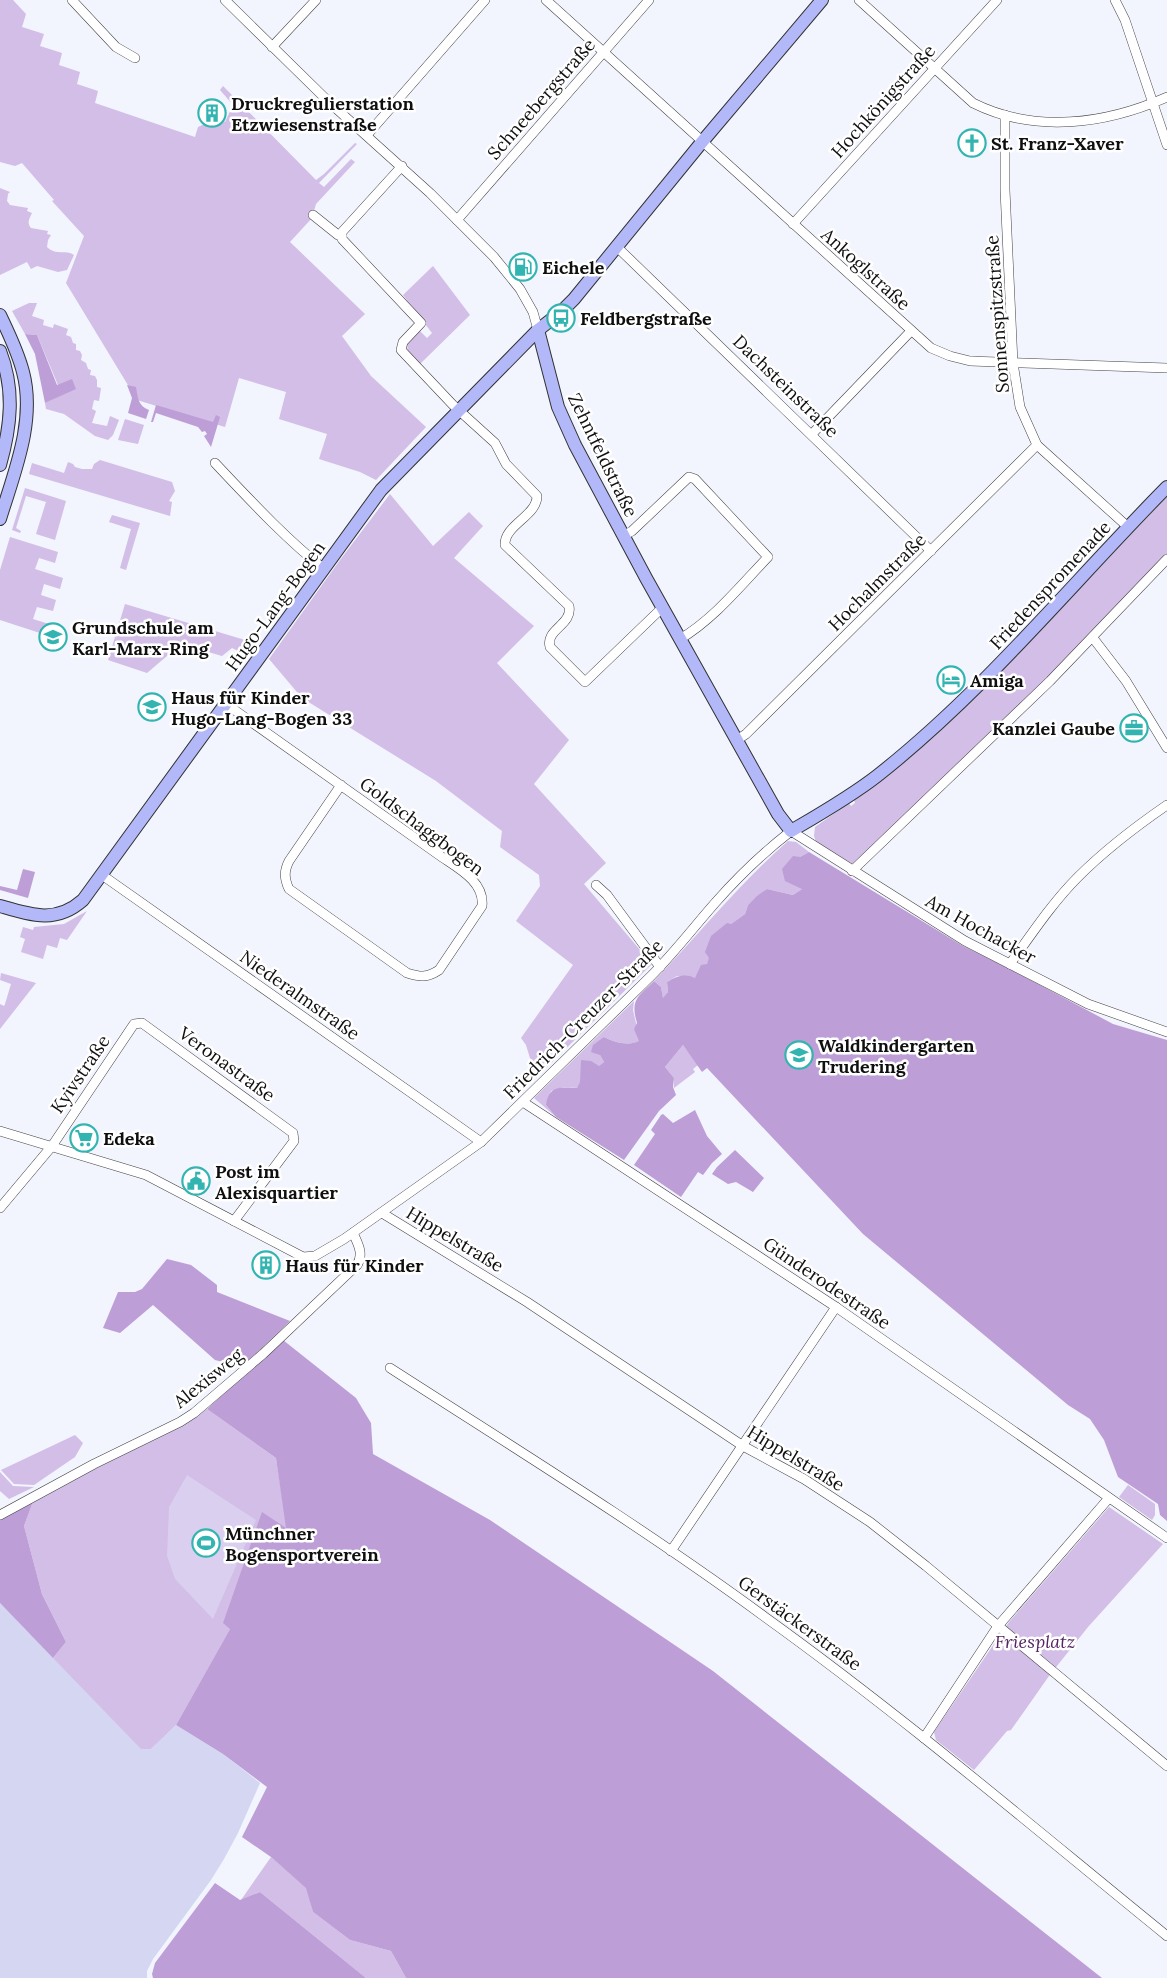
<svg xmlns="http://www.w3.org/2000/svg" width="1167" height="1978" font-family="Lora,serif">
	<rect width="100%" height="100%" fill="#f2f4fe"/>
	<polygon fill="#d4d6f2" points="0,1603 141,1748 151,1749 176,1725 223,1754 260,1783 238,1833 224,1859 211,1880 153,1959 147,1971 147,1978 0,1978"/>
	<g fill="#d2bee6">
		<polygon points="0,0 13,0 26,14 22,27 44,34 40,46 62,53 59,65 80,72 77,84 98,91 95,103 195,137 198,127 220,117 225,122 233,105 220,90 223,86 316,180 324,174 355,143 357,144 319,183 324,187 351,159 355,162 316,204 312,218 290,242 365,314 342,336 371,376 426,427 376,480 360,472 319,459 327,434 279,419 286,392 239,378 225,427 137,400 66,283 84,236 52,201 54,200 22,163 15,166 0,162"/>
		<path d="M0 188 10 192 8 194 7 201 10 205 28 208 27 211 32 213C30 218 26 222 31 228L48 231 47 234 51 235 48 240 47 247C56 256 65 249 74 255L67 270 58 272 37 266 31 269 27 262 0 275Z"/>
		<polygon points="433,266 470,315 420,364 408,352 407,344 419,330 427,338 432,333 403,295"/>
		<polygon points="29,303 37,303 32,316 44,320 43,325 53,328 54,324 68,329 66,335 71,337 73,343 76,344 76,350 80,351 82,355 81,360 86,363 88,369 91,370 90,375 95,376 97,380 97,387 101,388 99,401 94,400 92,409 96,411 92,423 107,426 110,416 119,420 113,435 108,440 95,436 64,414 46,409 45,403 76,388 58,385 37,335 25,334 12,311"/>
		<polygon points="125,419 144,425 138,444 118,440"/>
		<polygon points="100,460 172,482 175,491 169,501 172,502 170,516 29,474 32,463 64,473 68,462 73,464 75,467 82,469 92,469 94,464"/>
		<polygon points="25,488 66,501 55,540 36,534 46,502 26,496 16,528 21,531 20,533 12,530"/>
		<polygon points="390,494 433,546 469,512 483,526 454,558 534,626 497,663 569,740 534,784 606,863 584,884 652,964 536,1078 526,1045 521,1038 573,965 516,921 540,886 539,875 500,847 502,831 436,781 302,698 269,659 340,560"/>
		<path d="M1167 497V554L1090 637 853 864 816 842 814 836 815 827 849 803 851 806 855 803 854 800C974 716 1064 600 1167 497Z"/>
		<polygon points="112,515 140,523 126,570 120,568 131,529 109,522"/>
		<polygon points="10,537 58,552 55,563 39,558 35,569 63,578 60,589 44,584 41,595 56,600 53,611 37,607 33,619 49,624 46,635 0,620 0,570"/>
		<polygon points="125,604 255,643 246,655 232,648 222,656 181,644 147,673 108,660"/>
		<path d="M788 841 796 842 809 852 800 857 802 889 793 895 767 889 748 905 745 914 731 924 707 964 695 978 677 976 667 982 668 992 663 999 661 987 654 981C699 934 739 884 788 841Z"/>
		<polygon points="87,911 67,940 60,938 57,948 47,945 43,959 21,952 25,939 20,937 23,927 33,930 34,927 64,924"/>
		<polygon points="1,973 36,983 0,1029 0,1004 4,1006 5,1004 11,984 0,980"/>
		<path d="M634 1001 633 1010 640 1041C627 1046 616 1043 604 1037L600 1055 604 1062C595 1070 584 1077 577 1088L564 1087 551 1091 546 1105 556 1117 534 1098Z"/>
		<polygon points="683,1045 698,1065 693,1069 695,1072 674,1088 674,1078 665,1067"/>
		<polygon points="207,1409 276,1458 287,1528 176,1725 151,1749 141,1749 53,1658 66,1642 42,1594 24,1526 34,1499 182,1424"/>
		<polygon points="75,1435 83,1443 75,1457 34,1485 14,1484 1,1470"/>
		<polygon points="0,1472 13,1486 34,1487 9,1499 0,1491"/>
		<polygon points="1128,1485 1155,1504 1155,1515 1152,1520 1119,1497"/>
		<polygon points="1109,1507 1163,1544 1088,1627 1049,1676 1011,1730 1007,1731 974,1770 936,1740 934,1732 1009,1622"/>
		<polygon points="271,1857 307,1888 313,1912 350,1940 391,1951 406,1978 366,1978 260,1892 241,1900"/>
	</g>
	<g fill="#be9ed6">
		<polygon points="25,334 37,335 57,385 72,379 76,389 45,403 35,354"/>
		<path d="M127 385 136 387C138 398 138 406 149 410L146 419 128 413 132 398Z"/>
		<polygon points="156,405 213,422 216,415 220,417 211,447 204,436 207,434 205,431 202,432 198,427 156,413 153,422 151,422"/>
		<path d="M809 852 963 946 1008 968 1113 1024 1167 1040V1521L1160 1515 1158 1504 1118 1477 1104 1440 1090 1419 1068 1405 863 1234 707 1068 702 1072 683 1045 665 1067 674 1078 673 1087 676 1095 659 1111 624 1160 556 1117 546 1105C549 1085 560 1087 577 1088L580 1082 581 1060 591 1061 599 1066 604 1062 600 1055 591 1052 593 1045 604 1037C616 1043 627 1046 639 1041L634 1029 637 1023C630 999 638 997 654 981L661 987 663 998 668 992 667 982C677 976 685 973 695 978L701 965 707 964 709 958 705 952 711 936 727 923 731 924 745 914 748 905 757 896 767 889 793 895 802 889 785 881 782 869 793 856 800 857Z"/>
		<polygon points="23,869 35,872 28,898 0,890 0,886 17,890"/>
		<polygon points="695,1110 707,1136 722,1154 712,1163 703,1175 698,1172 681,1197 634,1165 655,1134 651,1130 661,1115 663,1114 673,1123"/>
		<polygon points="735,1150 764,1178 753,1192 736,1182 728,1184 712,1174 717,1167"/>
		<polygon points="167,1259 191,1265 217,1285 217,1292 290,1321 242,1367 215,1360 153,1305 120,1333 103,1328 118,1292 135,1292 142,1289"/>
		<polygon points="283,1340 356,1398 371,1423 373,1454 490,1520 713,1671 1102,1978 406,1978 391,1951 350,1940 313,1912 306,1888 271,1857 242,1837 267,1787 223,1754 176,1725 230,1629 223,1623 262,1512 286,1528 276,1458 207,1409"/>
		<polygon points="34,1499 24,1526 42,1594 66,1642 53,1658 0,1603 0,1517"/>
		<polygon points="215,1883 240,1900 260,1892 366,1978 153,1978 152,1974 155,1963"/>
	</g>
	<polygon fill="#dacfee" points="187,1475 256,1520 213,1619 175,1579 167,1556 169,1507"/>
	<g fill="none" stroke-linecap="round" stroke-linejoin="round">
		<g stroke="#424242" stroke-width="10">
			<g id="street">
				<polyline points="72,0 116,47 135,58"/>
				<polyline points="225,0 330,103 430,193 494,257 520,289 533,312 538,330"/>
				<polyline points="546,0 931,348 950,356 970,361 1167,368"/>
				<path d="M859 0 973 103C1035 134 1106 124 1167 97"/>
				<polyline points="1115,0 1125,20 1167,145"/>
				<polyline points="272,47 316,0"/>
				<polyline points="1005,115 1005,190 1013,363 1020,407 1037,445 1128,527"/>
				<polyline points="367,135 485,0"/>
				<path d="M402 166 342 232V239L421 323 403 342 401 350 453 405 495 443 506 464 537 496C537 516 504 525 505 545L569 606C573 625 545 629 550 647L585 682 663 607"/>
				<polyline points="313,215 338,235 342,236"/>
				<polyline points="457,220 649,0"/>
				<polyline points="793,224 997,0"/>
				<polyline points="616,246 931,551"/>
				<polyline points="812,434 911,331"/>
				<path d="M215 463C250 500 284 537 324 569"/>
				<path d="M623 536 632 531 689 477 695 479 768 557C741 585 714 619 680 639"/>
				<polyline points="1093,638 1126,681 1167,748"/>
				<path d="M226 704 439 855C456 867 485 881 482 906L439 970C427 978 420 977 407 973L289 889C284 878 284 871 289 861L341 785"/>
				<polyline points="737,740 746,734 1037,445"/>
				<polyline points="852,871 1050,681 1167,559"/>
				<polyline points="102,875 481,1142"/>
				<polyline points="596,885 607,895 660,967"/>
				<path d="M1010 964C1031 935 1052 903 1078 877 1105 850 1135 827 1167 805"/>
				<polyline points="523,1102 836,1307 1167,1538"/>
				<path d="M0 1131 146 1175 303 1257 315 1256 344 1239 481 1142 651 976C674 953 693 928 715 903 738 877 764 852 791 831L965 941 1088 1004 1167 1032"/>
				<polyline points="0,1208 52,1146 134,1024 142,1023 293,1133 294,1141 234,1221"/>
				<polyline points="382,1213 527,1302 743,1446 804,1479 870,1522 926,1566 1167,1766"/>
				<path d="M390 1368C516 1449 644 1528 765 1617 904 1717 1034 1828 1167 1936"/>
				<path d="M0 1515 94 1464 180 1422 194 1413 263 1354 357 1265C364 1254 358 1244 353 1233"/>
				<polyline points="671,1551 836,1307"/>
				<polyline points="924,1738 998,1626 1109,1498"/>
			</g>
		</g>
		<g stroke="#313131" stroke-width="14">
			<g id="secondary">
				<path d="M0 315C9 334 18 352 23 372 36 421 14 473 0 519"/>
				<path d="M538 330 558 407 575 445 646 578 778 814 791 831C820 814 850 797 877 776 985 691 1071 584 1167 487"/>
				<path d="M0 351C15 390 11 426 0 465"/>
				<path d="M0 906C31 915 56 924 83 900L381 490 538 330 561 312 574 299 702 142 822 0"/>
			</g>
		</g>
		<use href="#street" stroke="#fff" stroke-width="9"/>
		<use href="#secondary" stroke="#b3b9f8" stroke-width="12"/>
	</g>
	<defs>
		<g id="building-ring" transform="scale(1.4375)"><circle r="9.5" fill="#fff" stroke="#32b4b1" stroke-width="1.5"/><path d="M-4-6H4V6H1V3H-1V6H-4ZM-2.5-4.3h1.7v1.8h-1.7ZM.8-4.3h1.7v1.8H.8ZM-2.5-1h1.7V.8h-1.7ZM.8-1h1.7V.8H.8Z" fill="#32b4b1"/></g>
		<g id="church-ring" transform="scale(1.4375)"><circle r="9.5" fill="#fff" stroke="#32b4b1" stroke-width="1.5"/><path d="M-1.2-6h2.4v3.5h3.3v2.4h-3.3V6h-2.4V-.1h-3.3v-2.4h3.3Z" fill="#32b4b1"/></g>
		<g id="fuel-ring" transform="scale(1.4375)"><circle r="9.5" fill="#fff" stroke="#32b4b1" stroke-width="1.5"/><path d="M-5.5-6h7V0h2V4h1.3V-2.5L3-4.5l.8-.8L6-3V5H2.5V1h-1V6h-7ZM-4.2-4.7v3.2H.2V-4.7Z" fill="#32b4b1"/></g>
		<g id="bus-ring" transform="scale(1.4375)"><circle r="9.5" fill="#fff" stroke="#32b4b1" stroke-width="1.5"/><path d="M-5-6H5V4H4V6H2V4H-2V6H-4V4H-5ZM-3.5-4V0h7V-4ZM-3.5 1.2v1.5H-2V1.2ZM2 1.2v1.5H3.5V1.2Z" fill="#32b4b1"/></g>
		<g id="school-ring" transform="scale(1.4375)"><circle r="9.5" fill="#fff" stroke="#32b4b1" stroke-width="1.5"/><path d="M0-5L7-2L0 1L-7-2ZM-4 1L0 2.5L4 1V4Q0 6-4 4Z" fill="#32b4b1"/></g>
		<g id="hotel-ring" transform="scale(1.4375)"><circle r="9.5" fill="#fff" stroke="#32b4b1" stroke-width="1.5"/><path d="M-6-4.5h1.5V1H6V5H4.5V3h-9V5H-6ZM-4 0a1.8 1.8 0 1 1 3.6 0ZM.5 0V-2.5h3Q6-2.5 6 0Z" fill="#32b4b1"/></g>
		<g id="office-ring" transform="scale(1.4375)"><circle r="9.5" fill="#fff" stroke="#32b4b1" stroke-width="1.5"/><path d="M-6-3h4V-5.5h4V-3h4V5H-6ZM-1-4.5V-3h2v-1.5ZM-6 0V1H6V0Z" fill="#32b4b1"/></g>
		<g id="supermarket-ring" transform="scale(1.4375)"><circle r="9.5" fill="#fff" stroke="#32b4b1" stroke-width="1.5"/><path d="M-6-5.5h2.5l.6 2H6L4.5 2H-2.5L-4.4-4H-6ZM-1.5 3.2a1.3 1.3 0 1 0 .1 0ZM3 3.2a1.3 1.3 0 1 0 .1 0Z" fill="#32b4b1"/></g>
		<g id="civic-ring" transform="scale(1.4375)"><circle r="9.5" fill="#fff" stroke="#32b4b1" stroke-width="1.5"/><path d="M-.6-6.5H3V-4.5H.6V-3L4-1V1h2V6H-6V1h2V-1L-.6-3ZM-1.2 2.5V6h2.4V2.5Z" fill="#32b4b1"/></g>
		<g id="stadium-ring" transform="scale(1.4375)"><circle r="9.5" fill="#fff" stroke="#32b4b1" stroke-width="1.5"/><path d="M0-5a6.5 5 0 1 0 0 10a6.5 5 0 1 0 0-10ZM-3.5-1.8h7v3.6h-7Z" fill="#32b4b1"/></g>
	</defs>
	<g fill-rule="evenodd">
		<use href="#building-ring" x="212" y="113"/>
		<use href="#church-ring" x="972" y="143"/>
		<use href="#fuel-ring" x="523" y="267"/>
		<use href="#bus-ring" x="561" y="318"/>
		<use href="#school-ring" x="53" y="637"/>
		<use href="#hotel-ring" x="951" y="680"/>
		<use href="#school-ring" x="152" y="707"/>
		<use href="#office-ring" x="1134" y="728"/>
		<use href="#school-ring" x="799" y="1055"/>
		<use href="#supermarket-ring" x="84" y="1138"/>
		<use href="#civic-ring" x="196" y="1181"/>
		<use href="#building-ring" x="266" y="1265"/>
		<use href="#stadium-ring" x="206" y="1543"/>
	</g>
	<g text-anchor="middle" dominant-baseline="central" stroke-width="5" stroke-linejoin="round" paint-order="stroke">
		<g font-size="18" fill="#0f0f0f" stroke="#fff">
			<text transform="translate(541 99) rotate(-49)">Schneebergstraße</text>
			<text transform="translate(883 101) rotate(-48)">Hochkönigstraße</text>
			<text transform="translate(866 269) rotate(42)">Ankoglstraße</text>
			<text transform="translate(997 314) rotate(-94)">Sonnenspitzstraße</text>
			<text transform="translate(786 386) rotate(44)">Dachsteinstraße</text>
			<text transform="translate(603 455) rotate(64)">Zehntfeldstraße</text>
			<text transform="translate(877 582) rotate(-45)">Hochalmstraße</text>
			<text transform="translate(1050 585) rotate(-47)">Friedenspromenade</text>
			<text transform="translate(275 606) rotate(-54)">Hugo-Lang-Bogen</text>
			<text transform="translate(422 826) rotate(37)">Goldschaggbogen</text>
			<text transform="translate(981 929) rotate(29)">Am Hochacker</text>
			<text transform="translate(300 995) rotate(35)">Niederalmstraße</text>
			<text transform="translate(583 1019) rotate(-45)">Friedrich-Creuzer-Straße</text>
			<text transform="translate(227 1064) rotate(36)">Veronastraße</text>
			<text transform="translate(80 1074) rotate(-56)">Kyivstraße</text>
			<text transform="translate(455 1239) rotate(31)">Hippelstraße</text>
			<text transform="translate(827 1283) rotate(34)">Günderodestraße</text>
			<text transform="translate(208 1378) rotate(-39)">Alexisweg</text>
			<text transform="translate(796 1458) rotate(31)">Hippelstraße</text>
			<text transform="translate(800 1623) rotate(36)">Gerstäckerstraße</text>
		</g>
		<g font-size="18" font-weight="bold" fill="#0f0f0f" stroke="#fff" text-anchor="start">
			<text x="231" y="103">Druckregulierstation<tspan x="231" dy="21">Etzwiesenstraße</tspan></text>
			<text x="991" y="143">St. Franz-Xaver</text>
			<text x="542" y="267">Eichele</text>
			<text x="580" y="318">Feldbergstraße</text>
			<text x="72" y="627">Grundschule am<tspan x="72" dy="21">Karl-Marx-Ring</tspan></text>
			<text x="970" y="680">Amiga</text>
			<text x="171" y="697">Haus für Kinder<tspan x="171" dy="21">Hugo-Lang-Bogen 33</tspan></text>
			<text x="1115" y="728" text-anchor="end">Kanzlei Gaube</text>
			<text x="818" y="1045">Waldkindergarten<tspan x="818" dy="21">Trudering</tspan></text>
			<text x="103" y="1138">Edeka</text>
			<text x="215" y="1171">Post im<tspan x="215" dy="21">Alexisquartier</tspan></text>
			<text x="285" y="1265">Haus für Kinder</text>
			<text x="225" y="1533">Münchner<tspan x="225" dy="21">Bogensportverein</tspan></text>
		</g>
		<g font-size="18" font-style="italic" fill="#562462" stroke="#fff">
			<text x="1035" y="1641">Friesplatz</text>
		</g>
	</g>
</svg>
